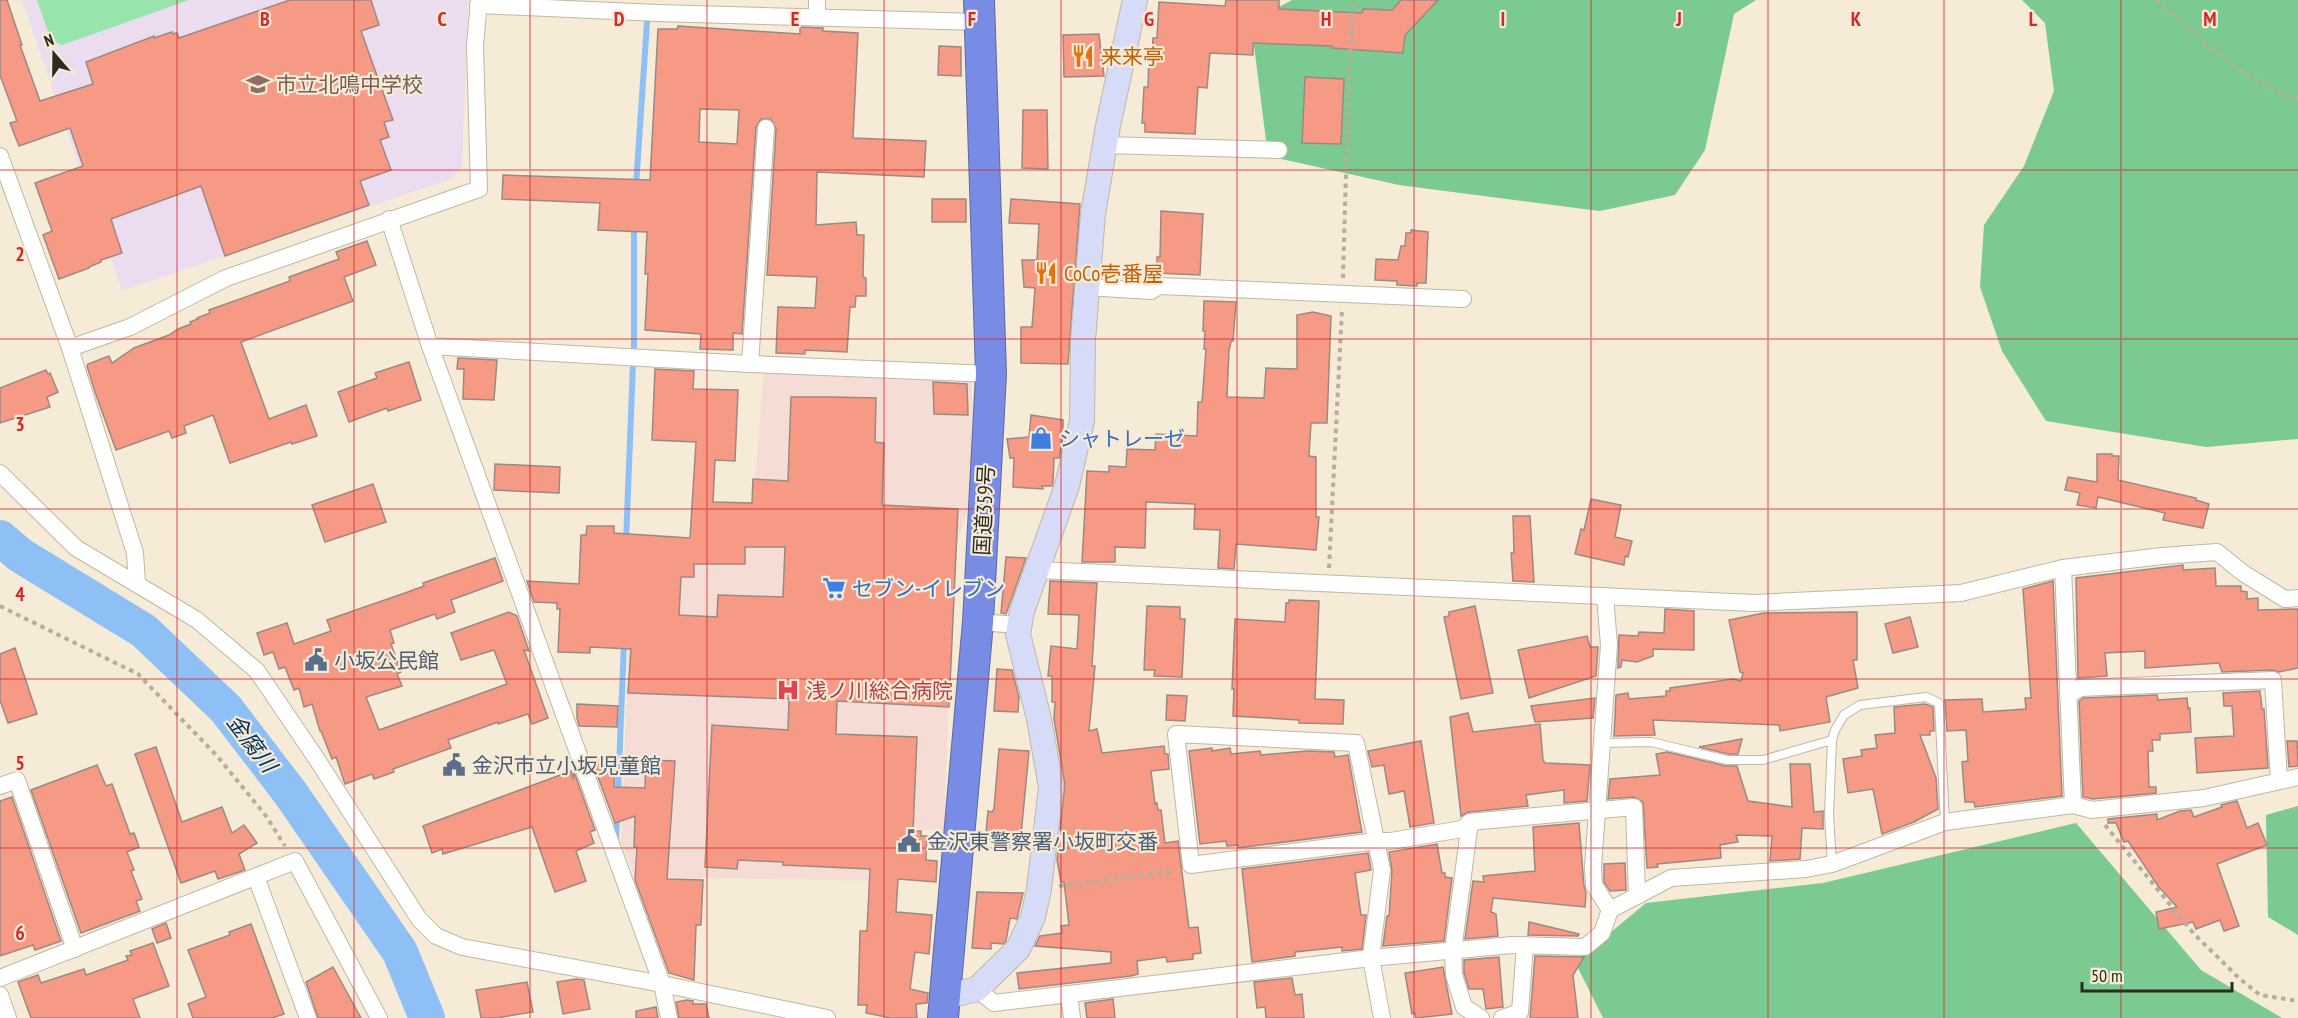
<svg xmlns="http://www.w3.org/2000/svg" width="2298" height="1018" font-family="'PT Sans Narrow','Noto Sans JP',sans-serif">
	<rect width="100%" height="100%" fill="#f5ebd7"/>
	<polygon fill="#ecdcef" points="22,0 468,0 462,168 451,179 122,291"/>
	<polygon fill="#f5dcd5" points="764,369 972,380 972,495 954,554 944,831 895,827 892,881 635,877 621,841 633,534 750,543"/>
	<polygon fill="#97e4ac" points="37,0 189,0 62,45 51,40"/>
	<g fill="#7aca91">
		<polygon points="1292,0 1756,0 1734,14 1705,150 1675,195 1600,211 1399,185 1268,156 1251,22"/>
		<polygon points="2022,0 2298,0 2298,439 2206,447 2046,421 2002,351 1980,287 1984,225 2024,166 2054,91 2045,23"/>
		<polygon points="2298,806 2298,935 2268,917 2266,815"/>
		<polygon points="2076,823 2201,970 2282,1018 1603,1018 1575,962 1646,903 1823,883"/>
	</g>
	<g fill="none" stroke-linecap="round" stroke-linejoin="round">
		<g stroke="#8fc0f5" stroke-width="6">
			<polyline points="636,186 647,22"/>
			<polyline points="634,348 634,226"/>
			<polyline points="626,542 633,363"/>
			<polyline points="618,793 624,642"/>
			<polyline points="616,841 617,816"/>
		</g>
		<polyline stroke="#8fc0f5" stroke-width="36" points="0,538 20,555 144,631 226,709 291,794 400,952 427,1018"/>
	</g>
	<g fill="#f69a85" stroke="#9e8882" stroke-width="1.5" fill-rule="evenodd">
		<polygon points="0,0 7,0 22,45 20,45 40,101 93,84 86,62 154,36 154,38 172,32 173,34 177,33 179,38 290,0 371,0 379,25 361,31 393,120 384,122 389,137 380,140 391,170 360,181 369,205 225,256 201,186 111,219 122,253 101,260 101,262 89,267 89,268 59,279 43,235 52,231 35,183 83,166 70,128 19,146 10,123 17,121 0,75"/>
		<polygon points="1226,0 1279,0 1279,9 1362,13 1363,9 1392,10 1401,0 1438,0 1405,35 1403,53 1332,48 1332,46 1253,43 1253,55 1210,53 1207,88 1198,87 1195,134 1145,132 1145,123 1142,123 1144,87 1148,87 1149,56 1152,56 1153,38 1157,38 1159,2 1225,6"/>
		<path d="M678 26 800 34V27L823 28V31L858 33 853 138 926 141 924 177 817 172 816 225 856 222 857 235H864L863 277 866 278V296H856L855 307H850L847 352 805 350V354L776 353 778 307 815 308 817 277 767 275 776 129 771 119H761L756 127 742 334 733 333V350L700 349 701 334 645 330 648 274H645L647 232 598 230 600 203 502 199 503 175 650 180 658 29H677ZM700 109 739 110 737 144 699 142Z"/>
		<polygon points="1099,34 1104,76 1064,77 1063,35"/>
		<polygon points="939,46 961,47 961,76 938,75"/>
		<polygon points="1305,77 1344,79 1341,144 1302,143"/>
		<polygon points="1023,110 1047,110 1048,169 1022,168"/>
		<rect x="932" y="199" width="34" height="23"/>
		<polygon points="1011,199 1080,204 1068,364 1021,363 1021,327 1032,327 1035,288 1024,287 1022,260 1037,260 1039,224 1009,223"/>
		<polygon points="1161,211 1203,214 1200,275 1157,273 1157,257 1160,257"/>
		<polygon points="1411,230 1428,232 1426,283 1417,283 1417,286 1397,285 1397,281 1375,280 1376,259 1398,260 1401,246 1405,246 1406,233 1411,233"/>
		<polygon points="367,241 376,265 344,277 353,301 241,342 269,419 306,405 317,436 292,444 291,442 230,463 213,415 184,426 186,433 172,438 169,431 116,450 95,392 87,366 88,364 109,356 112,363 134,348 169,335 178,329 191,324 190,322 198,319 197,318 210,313 209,310 290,281 289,277 339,259 336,252"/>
		<polygon points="1204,301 1236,302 1233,341 1231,341 1229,351 1227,397 1264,398 1266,368 1297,369 1297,315 1313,312 1331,316 1327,423 1311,423 1309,456 1316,457 1316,517 1319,517 1316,550 1236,544 1234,569 1218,568 1220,530 1194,529 1195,504 1146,502 1145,548 1115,547 1115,562 1082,562 1087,471 1109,472 1109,466 1126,467 1127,449 1155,450 1156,434 1197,436 1198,402 1202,402 1206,349 1204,349 1205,331 1203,331"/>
		<polygon points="458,358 497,360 494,400 463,399 464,369 457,369"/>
		<polygon points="409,362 421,400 388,411 387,408 349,422 338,392 377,378 375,373"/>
		<path d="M655 369 694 371 693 389 738 390 735 461 715 460 713 502 752 503 753 479 788 481 791 397H832L876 398 875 442 884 443 882 505 958 509 949 707 837 701 836 734 917 737 913 831H921V836H927L926 860 937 861 936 882 898 879 896 912 932 915 929 954 915 952 910 989 928 993 927 1003 916 1004 917 1018H891L866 1013 867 1005H858L860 931H867L870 869 783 865V862L738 860 737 869 705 867 712 725 788 730 789 699 628 693 631 649 590 647V653L558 652 560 609H557V603L534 602 527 581 579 584 581 535H586L587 526H614V533L690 538 696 442 652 440ZM745 547H785L783 597 718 595 717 617 679 615 681 577H694V564H745Z"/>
		<polygon points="46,370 48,374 50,373 58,392 47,397 50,407 0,423 0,388"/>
		<polygon points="933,382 967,384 968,415 934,414"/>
		<polygon points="1031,415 1063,420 1063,438 1059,458 1054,458 1053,482 1052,486 1042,486 1043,489 1013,487 1014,458 1010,458 1007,439 1029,437"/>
		<polygon points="2097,454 2112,454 2112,456 2119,456 2118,480 2196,498 2196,500 2209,504 2203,528 2163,520 2165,513 2098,497 2096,508 2077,505 2080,493 2065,490 2068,477 2097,482"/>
		<polygon points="495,464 560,467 559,493 494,490"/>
		<polygon points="373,484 386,522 325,542 312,505"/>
		<polygon points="1591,499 1621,505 1615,537 1632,541 1628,557 1625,556 1624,565 1575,554 1581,529 1584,530"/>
		<polygon points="1513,516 1530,516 1534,582 1513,581 1511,553 1514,553"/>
		<polygon points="1006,557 1026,558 1006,614 1001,613"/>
		<polygon points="495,558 503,581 451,600 455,612 437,619 435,614 390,630 394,643 391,644 401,672 397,674 402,686 366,697 379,730 507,684 494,650 461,660 451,633 509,612 517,616 529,651 524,650 548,718 532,724 528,714 498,724 498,722 448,740 451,748 393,769 394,772 374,779 372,774 345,784 336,757 332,759 321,731 320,731 312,704 304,707 299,688 294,690 285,667 279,669 273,652 264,655 257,633 287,623 294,644 331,631 327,620 405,593 424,586 423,583"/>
		<polygon points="2183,565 2183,570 2215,568 2216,586 2241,586 2241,591 2247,592 2247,599 2258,598 2258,610 2298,609 2298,668 2279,672 2273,670 2222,672 2219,663 2145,668 2145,651 2105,653 2107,676 2078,678 2076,578"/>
		<polygon points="1050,581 1097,583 1092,666 1095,666 1089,731 1097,729 1102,753 1164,746 1165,754 1168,754 1169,769 1151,771 1155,804 1157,803 1158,810 1161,810 1165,843 1178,841 1189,928 1198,927 1201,953 1193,954 1193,959 1167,962 1166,957 1137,961 1138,974 1131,976 1019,989 1017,973 1111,963 1111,952 1035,946 1040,936 1062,933 1061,926 1069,925 1064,882 1061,882 1057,860 1059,837 1062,836 1060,829 1065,785 1054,719 1055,702 1052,702 1052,676 1048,676 1051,646 1077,649 1079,615 1048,614"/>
		<polygon points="2053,581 2062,796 1975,807 1974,802 1965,802 1962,762 1968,761 1966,730 1947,731 1945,700 1982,699 1983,712 2026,709 2025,698 2031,698 2023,589"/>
		<polygon points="1289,600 1319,601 1315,699 1344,700 1343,724 1299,723 1299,720 1233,716 1234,689 1232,689 1235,619 1285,622 1286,603 1289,603"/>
		<polygon points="1147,606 1180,607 1180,619 1185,619 1182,677 1154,676 1155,670 1144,670"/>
		<polygon points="1475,606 1493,693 1461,699 1444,617 1449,616 1449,612"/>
		<polygon points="1665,609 1694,611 1694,650 1653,649 1653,656 1637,662 1622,660 1621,667 1618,668 1619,635 1638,636 1639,632 1664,633"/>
		<polygon points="1857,612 1857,660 1853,660 1858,688 1826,697 1830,722 1780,731 1779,725 1653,720 1655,735 1614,736 1616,695 1628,693 1629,699 1666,696 1666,691 1670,691 1670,688 1733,679 1741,681 1743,673 1740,672 1729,620 1764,613"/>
		<polygon points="1910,617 1918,647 1893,653 1885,624"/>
		<polygon points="1587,636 1590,647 1598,647 1596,676 1529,698 1518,650"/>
		<polygon points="15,648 37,714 8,723 0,700 0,654"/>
		<polygon points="997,669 1012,670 1019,697 1018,712 994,711"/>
		<polygon points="2260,691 2262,709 2264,709 2268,768 2197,773 2195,738 2234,736 2232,706 2224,706 2223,693"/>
		<polygon points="1167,695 1187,696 1185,721 1166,720"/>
		<polygon points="2157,695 2158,700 2187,698 2188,709 2190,708 2191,732 2160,734 2160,740 2152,740 2153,751 2148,751 2149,787 2156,787 2156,793 2093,799 2083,797 2079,701 2083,698"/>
		<polygon points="1595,698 1593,718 1535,722 1531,706"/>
		<polygon points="577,704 618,706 617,727 579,726 577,718"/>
		<polygon points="1925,704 1933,707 1934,731 1930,731 1930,735 1920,735 1936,778 1938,809 1914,822 1882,834 1873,789 1848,793 1843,759 1862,756 1861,750 1877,748 1875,735 1895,733 1894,707"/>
		<polygon points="1468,713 1473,732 1540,724 1543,760 1545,763 1590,765 1587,801 1564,803 1564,790 1526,795 1528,806 1469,812 1461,816 1450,717"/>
		<polygon points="1742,739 1738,754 1728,754 1699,747"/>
		<polygon points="1421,741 1434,823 1410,827 1404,791 1389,794 1384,765 1372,767 1368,751"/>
		<polygon points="2287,741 2297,741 2298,766 2289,767"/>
		<polygon points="156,747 182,822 222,807 232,833 244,825 257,843 239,854 245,870 218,879 215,871 181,883 135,754"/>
		<polygon points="1212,748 1212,751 1230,748 1231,754 1260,751 1261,755 1307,751 1334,752 1335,757 1348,755 1362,832 1238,848 1238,845 1227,846 1226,841 1200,844 1189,751"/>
		<polygon points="999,749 1029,751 1020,846 985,843 988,811 992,812 994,809"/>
		<polygon points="1667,752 1726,766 1737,766 1748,801 1792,807 1790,764 1810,764 1814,812 1823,811 1823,829 1802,828 1800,859 1770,861 1772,836 1736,835 1738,842 1720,845 1721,858 1657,864 1658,867 1647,868 1643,802 1634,797 1608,799 1610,779 1660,775 1656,754"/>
		<polygon points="591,758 612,759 612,769 615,769 614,787 645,788 646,760 675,761 667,879 703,880 701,925 696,925 694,980 669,973 635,880 637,847 634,847 635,816 615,823"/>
		<polygon points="97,765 106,786 112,784 130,834 134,833 139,847 127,852 134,870 131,871 142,899 136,901 140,911 81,933 31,790"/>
		<polygon points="571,771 573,779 574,772 595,830 590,832 594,843 576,851 586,881 555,892 532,827 443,854 442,849 432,853 423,826"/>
		<polygon points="12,797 61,941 35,950 33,945 0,956 0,801"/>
		<polygon points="2237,801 2247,828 2258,823 2267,845 2217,864 2239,926 2224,931 2220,920 2196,929 2193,922 2159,929 2156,912 2177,907 2158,886 2128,841 2124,842 2116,823 2108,823 2108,819 2157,814 2157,820 2180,811 2191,810 2194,817 2222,807 2221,805"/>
		<polygon points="1579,823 1584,886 1586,893 1585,907 1493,898 1491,912 1496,914 1498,936 1465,939 1473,881 1484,882 1483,876 1535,871 1533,827"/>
		<polygon points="1437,844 1442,873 1445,873 1445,877 1452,878 1444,941 1383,946 1387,916 1389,916 1392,871 1389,852"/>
		<polygon points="1368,853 1371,870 1355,873 1361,915 1366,915 1362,949 1342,951 1342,947 1295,952 1295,956 1252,962 1242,869"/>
		<polygon points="1625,863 1626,890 1610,891 1604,882 1604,864"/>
		<polygon points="977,892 1023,893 1017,919 1010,918 1006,941 1003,944 991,943 991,949 972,948"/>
		<polygon points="1529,922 1579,934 1578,936 1528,935"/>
		<polygon points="166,923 171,938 157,943 152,929"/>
		<polygon points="251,924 284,1014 272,1018 193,1018 188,1004 206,997 188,950 230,935 229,932"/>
		<polygon points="153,943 169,986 133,999 140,1018 31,1018 18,982 38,975 41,983 84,969 86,975 128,960 126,956 132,955 130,951"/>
		<polygon points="1535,956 1584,957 1573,975 1578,1018 1530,1018"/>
		<polygon points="1499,957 1503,1007 1486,1009 1483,989 1469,989 1464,973 1464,960"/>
		<polygon points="333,967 361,1018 318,1018 306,982"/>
		<polygon points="1443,967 1452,1014 1416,1018 1415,1013 1412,1014 1405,973"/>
		<polygon points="1292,978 1295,995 1302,994 1304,1018 1266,1018 1265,1007 1257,1008 1254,982"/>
		<polygon points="576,979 584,980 590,1009 563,1014 557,982"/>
		<polygon points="527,982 533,1012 496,1018 481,1018 476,990"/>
		<polygon points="1113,999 1115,1018 1087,1018 1085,1003"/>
		<polygon points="687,1000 693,1001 693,1004 706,1004 709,1018 679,1018 676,1002"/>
		<polygon points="656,1007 658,1018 636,1018 636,1011"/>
	</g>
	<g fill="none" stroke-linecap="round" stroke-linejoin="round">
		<g stroke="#c0b7a4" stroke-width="10">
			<g id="lane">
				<polyline points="1832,740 1835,730 1844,715 1860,705 1926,697 1939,703 1945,822"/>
				<polyline points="1602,743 1651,742 1727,760 1763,760 1832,740 1829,815 1832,864"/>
			</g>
		</g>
		<g stroke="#c0b7a4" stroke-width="18">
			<g id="street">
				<polyline points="478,5 658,13 980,22"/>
				<polyline points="817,16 817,0"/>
				<polyline points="1105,145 1279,150"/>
				<polyline points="0,156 70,348 135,553 137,583"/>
				<polyline points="389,219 430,346 662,984 669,1018"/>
				<polyline points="1087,287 1151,291 1159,286 1463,299"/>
				<polyline points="430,346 750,364 991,374"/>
				<polyline points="70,348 130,327 226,278 479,189 475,46 479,0"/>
				<polyline points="750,364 766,128"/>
				<polyline points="0,473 76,548 197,620 257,671 316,758 419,919 436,936 462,947 662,984 827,1018"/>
				<polyline points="2063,568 2073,805"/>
				<polyline points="1038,570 1754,603 1961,593 2063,568 2162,556 2217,552 2243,573 2285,599 2298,598"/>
				<polyline points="1605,596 1609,645 1593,867 1594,885 1610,910"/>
				<polyline points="978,622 1019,625"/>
				<polyline points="2068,695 2080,688 2273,680 2279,781"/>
				<polyline points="0,786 17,780 75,949"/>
				<polyline points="1470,822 1453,951 1454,975 1464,1007 1481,1018"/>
				<polyline points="256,877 308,1018"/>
				<polyline points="0,978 295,861 379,1018"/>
				<polyline points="977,989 994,1003 1371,958 1512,945 1585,947 1602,933 1610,910 1671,878 1806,869 1832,864 1945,822 2073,805 2092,810 2204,798 2298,777"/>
				<polyline points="1069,994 1072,1018"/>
				<polyline points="0,995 8,1018"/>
				<polyline points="1382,1018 1371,958 1382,870 1356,743 1176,734 1191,865 1376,841 1391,841 1462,829 1470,822 1634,807 1637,896"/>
				<polyline points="1502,1018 1520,1012 1525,945"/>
			</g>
		</g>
		<g stroke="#c0b7a4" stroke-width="26">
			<polyline id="secondary" points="945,997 977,989 1018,949 1033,917 1039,889 1051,787 1039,719 1018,634 1022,611 1067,486 1082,421 1083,340 1093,214 1108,126 1135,0"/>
		</g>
		<g stroke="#5e6aa1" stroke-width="32">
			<polyline id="highway" points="943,1018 978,622 991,374 979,0"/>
		</g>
		<g stroke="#b6ae9e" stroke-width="4" stroke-dasharray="4.5 4.5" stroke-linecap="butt">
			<path d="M2156 0C2199 38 2243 80 2298 100"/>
			<polyline points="1343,278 1347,136 1353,0"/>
			<polyline points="1329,568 1342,309"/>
			<polyline points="0,606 138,674 218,757 266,816 285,846"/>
			<polyline points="2105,825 2194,934 2240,979 2260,995 2298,1001"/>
			<polyline points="1059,886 1176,871"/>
		</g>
		<use href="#lane" stroke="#fff" stroke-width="8"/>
		<use href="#street" stroke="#fff" stroke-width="16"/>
		<use href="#secondary" stroke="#d6dcf7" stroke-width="24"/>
		<use href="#highway" stroke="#788ce5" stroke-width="30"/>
	</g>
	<path fill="none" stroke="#d62828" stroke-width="1.5" stroke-opacity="0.55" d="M177 0V1018M354 0V1018M530 0V1018M707 0V1018M884 0V1018M1061 0V1018M1237 0V1018M1414 0V1018M1591 0V1018M1768 0V1018M1944 0V1018M2121 0V1018M0 170H2298M0 339H2298M0 509H2298M0 679H2298M0 848H2298"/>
	<defs>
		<g id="restaurant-bare" transform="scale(1.8)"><path d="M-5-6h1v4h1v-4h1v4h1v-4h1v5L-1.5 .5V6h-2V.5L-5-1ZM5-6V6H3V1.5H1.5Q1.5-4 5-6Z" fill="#e8710a" stroke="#f5ebd7" stroke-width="2.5" paint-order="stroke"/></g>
		<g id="school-bare" transform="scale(1.8)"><path d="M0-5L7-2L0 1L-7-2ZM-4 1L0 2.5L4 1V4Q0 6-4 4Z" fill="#8d6e63" stroke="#f5ebd7" stroke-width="2.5" paint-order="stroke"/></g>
		<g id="shop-bare" transform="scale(1.8)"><path d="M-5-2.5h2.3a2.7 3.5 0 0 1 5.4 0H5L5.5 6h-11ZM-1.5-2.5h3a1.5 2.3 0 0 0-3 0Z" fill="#3f7fe0" stroke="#f5ebd7" stroke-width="2.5" paint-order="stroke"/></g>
		<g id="supermarket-bare" transform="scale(1.8)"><path d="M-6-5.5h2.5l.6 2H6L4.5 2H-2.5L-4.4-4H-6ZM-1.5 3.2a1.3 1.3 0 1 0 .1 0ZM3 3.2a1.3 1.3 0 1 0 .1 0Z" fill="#3f7fe0" stroke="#f5ebd7" stroke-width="2.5" paint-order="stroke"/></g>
		<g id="civic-bare" transform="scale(1.8)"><path d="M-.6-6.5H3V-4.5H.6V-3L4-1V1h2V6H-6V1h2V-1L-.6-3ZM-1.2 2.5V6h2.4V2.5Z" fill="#5c6f8a" stroke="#f5ebd7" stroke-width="2.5" paint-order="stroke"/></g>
		<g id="hospital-bare" transform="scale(1.8)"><path d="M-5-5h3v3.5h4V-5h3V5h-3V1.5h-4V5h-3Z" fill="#e0444e" stroke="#f5ebd7" stroke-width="2.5" paint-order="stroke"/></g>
	</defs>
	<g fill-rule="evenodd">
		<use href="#restaurant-bare" x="1083" y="56"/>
		<use href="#school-bare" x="258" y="84"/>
		<use href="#restaurant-bare" x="1046" y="273"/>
		<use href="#shop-bare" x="1041" y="438"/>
		<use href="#supermarket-bare" x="834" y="588"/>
		<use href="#civic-bare" x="316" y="660"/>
		<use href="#hospital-bare" x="788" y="690"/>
		<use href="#civic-bare" x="454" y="765"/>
		<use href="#civic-bare" x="909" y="841"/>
	</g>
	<g text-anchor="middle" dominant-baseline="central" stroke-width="4.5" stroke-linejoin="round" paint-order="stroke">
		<g font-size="21" fill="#c56008" stroke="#f5ebd7" text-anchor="start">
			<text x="1101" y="56">来来亭</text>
			<text x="1064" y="273">CoCo壱番屋</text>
		</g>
		<g font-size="21" fill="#785e54" stroke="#f5ebd7" text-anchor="start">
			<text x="276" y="84">市立北鳴中学校</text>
		</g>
		<g font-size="21" fill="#366cbe" stroke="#f5ebd7" text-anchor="start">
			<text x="1059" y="438">シャトレーゼ</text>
			<text x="852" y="588">セブン-イレブン</text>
		</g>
		<g font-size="21" fill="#2f2b23" stroke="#f5ebd7">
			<text transform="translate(984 510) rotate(-87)">国道359号</text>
		</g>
		<g font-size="21" fill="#4e5e75" stroke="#f5ebd7" text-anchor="start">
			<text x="334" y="660">小坂公民館</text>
			<text x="472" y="765">金沢市立小坂児童館</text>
			<text x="927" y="841">金沢東警察署小坂町交番</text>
		</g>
		<g font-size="21" fill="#be3a42" stroke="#f5ebd7" text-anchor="start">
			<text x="806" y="690">浅ノ川総合病院</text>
		</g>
		<g font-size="22" font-style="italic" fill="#02315a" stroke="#f5ebd7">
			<text transform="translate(252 743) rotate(53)">金腐川</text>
		</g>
	</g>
	<g font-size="20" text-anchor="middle" font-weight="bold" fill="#d62828" stroke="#f5ebd7" stroke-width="4.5" stroke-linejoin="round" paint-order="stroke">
		<text x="265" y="26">B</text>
		<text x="442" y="26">C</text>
		<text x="619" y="26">D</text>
		<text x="795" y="26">E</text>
		<text x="972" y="26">F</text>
		<text x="1149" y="26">G</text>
		<text x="1326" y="26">H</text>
		<text x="1503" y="26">I</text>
		<text x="1679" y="26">J</text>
		<text x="1856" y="26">K</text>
		<text x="2033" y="26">L</text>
		<text x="2210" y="26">M</text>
		<text x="20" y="261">2</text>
		<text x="20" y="431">3</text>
		<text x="20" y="601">4</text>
		<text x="20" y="770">5</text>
		<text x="20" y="940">6</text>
	</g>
	<g transform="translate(54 54) rotate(340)" stroke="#f5ebd7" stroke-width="4.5" paint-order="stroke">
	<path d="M0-4.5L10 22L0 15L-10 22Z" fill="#2f2b23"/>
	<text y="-9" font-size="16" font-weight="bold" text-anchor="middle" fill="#2f2b23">N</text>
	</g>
	<path d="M2082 982v9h150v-9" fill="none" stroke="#2f2b23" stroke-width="3"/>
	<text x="2091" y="982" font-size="18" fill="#2f2b23" stroke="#f5ebd7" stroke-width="4.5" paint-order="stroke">50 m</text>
</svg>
